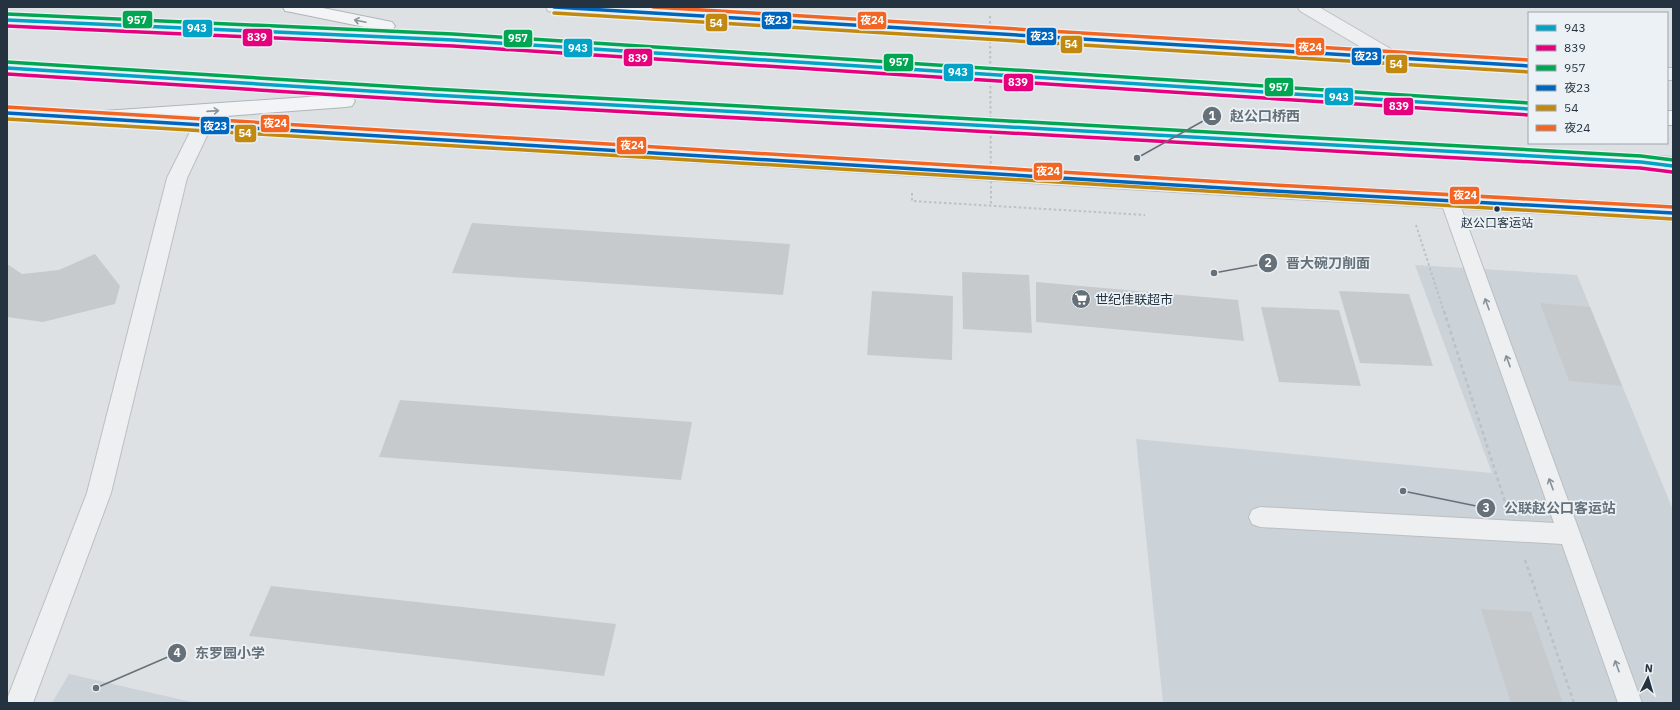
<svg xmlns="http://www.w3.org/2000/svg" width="1680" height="710" font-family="'IBM Plex Sans','Noto Sans SC',sans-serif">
	<rect width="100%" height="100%" fill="#dee1e4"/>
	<g fill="#cbd2d8">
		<polygon points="1415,265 1577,275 1673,510 1673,703 1163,703 1136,439 1492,473"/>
		<polygon points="69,674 196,703 52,703"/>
	</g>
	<g fill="#c6cacd">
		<polygon points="472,223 790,244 783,295 452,273"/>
		<polygon points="95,254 120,286 115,304 43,322 7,317 7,264 22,274 59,270"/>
		<polygon points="962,272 1029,275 1032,333 963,329"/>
		<polygon points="1036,282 1238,300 1244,341 1036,322"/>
		<polygon points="872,291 953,296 952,360 867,355"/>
		<polygon points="1339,291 1409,294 1433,366 1360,363"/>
		<polygon points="1540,303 1590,307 1622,386 1569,381"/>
		<polygon points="1261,307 1339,310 1361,386 1279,382"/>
		<polygon points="400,400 692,422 681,480 379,457"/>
		<polygon points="271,586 616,624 604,676 249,636"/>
		<polygon points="1481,609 1531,612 1563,703 1511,703"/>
	</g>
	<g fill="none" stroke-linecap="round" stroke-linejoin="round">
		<g stroke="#bcbfc2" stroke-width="2">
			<polygon id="service" points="1450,195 1456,197 1459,202 1642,703 1618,703 1562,544 1260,527 1252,524 1249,517 1252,510 1260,507 1554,523 1441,202 1444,197"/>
		</g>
		<g stroke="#bcbfc2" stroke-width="2">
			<polygon id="minor" points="204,116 211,118 213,123 187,178 111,493 33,703 7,703 7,699 87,493 167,178 197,118"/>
		</g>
		<g stroke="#bcbfc2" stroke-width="2">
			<g id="tertiary">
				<polygon points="546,7 645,7 1366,50 1300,11 1298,7 1319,7 1396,52 1529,60 1529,72 554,12 548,11"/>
				<rect x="1667" y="68" width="6" height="12"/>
				<polygon points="7,106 1256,182 1673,205 1673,221 1256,197 7,120"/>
			</g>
		</g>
		<g stroke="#b0b5b9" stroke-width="2">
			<g id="trunk">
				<polygon points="283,7 318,7 392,22 395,26 392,30 387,31 1529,103 1529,115 453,46 7,26 7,14 384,31 291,12 285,11"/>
				<polygon points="7,62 433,89 1673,157 1673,171 351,96 355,101 352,106 346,107 104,125 97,123 95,118 97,113 104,111 337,95 7,74"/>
				<rect x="1667" y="111" width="6" height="14"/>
			</g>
		</g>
		<g stroke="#bdc1c4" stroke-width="2" stroke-dasharray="2.5 2.5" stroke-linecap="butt">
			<polyline points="912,193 912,201 1145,215"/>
			<polyline points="1416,225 1444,312"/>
		</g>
		<g stroke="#bdc1c4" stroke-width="2.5" stroke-dasharray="3.5 3.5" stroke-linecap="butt">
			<polyline points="1444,311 1505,502"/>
			<polyline points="1525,560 1574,703"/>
		</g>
		<use href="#service" fill="#edeff1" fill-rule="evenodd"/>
		<use href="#minor" fill="#edeff1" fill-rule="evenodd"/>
		<use href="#tertiary" fill="#edeff1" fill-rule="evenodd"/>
		<use href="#trunk" fill="#f2f4f5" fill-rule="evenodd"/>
		<polyline stroke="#bdc1c4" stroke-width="2" stroke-dasharray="2.5 2.5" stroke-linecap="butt" points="990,16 991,206"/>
		<g stroke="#ebf1f5" stroke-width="6">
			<g id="bus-1">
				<polyline points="7,20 453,40 1529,109"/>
				<polyline points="7,68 433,95 1641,162 1673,166"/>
			</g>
		</g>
		<g stroke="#ebf1f5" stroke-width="6">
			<g id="bus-2">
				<polyline points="7,26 453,46 1529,115"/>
				<polyline points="7,74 433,101 1640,168 1672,172"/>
			</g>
		</g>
		<g stroke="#ebf1f5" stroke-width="6">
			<g id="bus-3">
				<polyline points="7,14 453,34 1529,103"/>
				<polyline points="7,62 433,89 1641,156 1673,160"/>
			</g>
		</g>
		<g stroke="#ebf1f5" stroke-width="6">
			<g id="bus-4">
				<polyline points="554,7 1529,66"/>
				<polyline points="7,113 1256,190 1673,213"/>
			</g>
		</g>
		<g stroke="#ebf1f5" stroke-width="6">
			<g id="bus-5">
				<polyline points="554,13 1529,72"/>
				<polyline points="7,119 1673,219"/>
			</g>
		</g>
		<g stroke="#ebf1f5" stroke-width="6">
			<g id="bus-6">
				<polyline points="653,7 1529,60"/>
				<polyline points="7,107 1257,184 1673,207"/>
			</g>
		</g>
		<use href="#bus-1" stroke="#02a3c7" stroke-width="3.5"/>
		<use href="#bus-2" stroke="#e5007d" stroke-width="3.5"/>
		<use href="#bus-3" stroke="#00a651" stroke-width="3.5"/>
		<use href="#bus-4" stroke="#0065bd" stroke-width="3.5"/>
		<use href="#bus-5" stroke="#c28910" stroke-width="3.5"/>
		<use href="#bus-6" stroke="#f26522" stroke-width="3.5"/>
	</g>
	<defs><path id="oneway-shaft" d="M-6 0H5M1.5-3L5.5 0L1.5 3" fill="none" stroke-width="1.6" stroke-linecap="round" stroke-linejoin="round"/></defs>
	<g stroke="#8b949a">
		<use href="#oneway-shaft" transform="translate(360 21) rotate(-168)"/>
		<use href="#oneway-shaft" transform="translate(213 111) rotate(-4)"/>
	</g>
	<g stroke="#889198">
		<use href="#oneway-shaft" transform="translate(1487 304) rotate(-110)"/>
		<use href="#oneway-shaft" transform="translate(1508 361) rotate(-110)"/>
		<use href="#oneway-shaft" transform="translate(1551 484) rotate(-110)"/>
		<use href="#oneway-shaft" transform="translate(1617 666) rotate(-110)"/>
	</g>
	<defs>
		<g id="supermarket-disc" transform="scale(1)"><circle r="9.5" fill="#657079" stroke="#ebf1f5"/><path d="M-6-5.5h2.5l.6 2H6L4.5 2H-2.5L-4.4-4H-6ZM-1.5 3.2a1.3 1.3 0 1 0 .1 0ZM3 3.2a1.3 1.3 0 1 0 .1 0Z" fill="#fff"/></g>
	</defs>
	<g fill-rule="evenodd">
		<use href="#supermarket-disc" x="1081" y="299"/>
	</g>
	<circle fill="#24333f" stroke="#ebf1f5" stroke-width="1.5" cx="1497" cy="209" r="3.5"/>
	<g text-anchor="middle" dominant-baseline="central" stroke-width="3.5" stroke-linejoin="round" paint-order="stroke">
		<g font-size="12" fill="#24333f" stroke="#ebf1f5">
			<text x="1497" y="222">赵公口客运站</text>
		</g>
		<g font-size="13" fill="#24333f" stroke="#ebf1f5" text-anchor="start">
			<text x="1095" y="299">世纪佳联超市</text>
		</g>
	</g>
	<path fill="none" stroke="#657079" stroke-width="1.5" d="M1137 158L1212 116M1214 273L1268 263M1403 491L1486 508M96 688L177 653"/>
	<g fill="#657079" stroke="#ebf1f5" stroke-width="1.5">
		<circle cx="1137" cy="158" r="4"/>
		<circle cx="1214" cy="273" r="4"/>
		<circle cx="1403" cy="491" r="4"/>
		<circle cx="96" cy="688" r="4"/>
		<circle cx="1212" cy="116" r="10"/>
		<circle cx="1268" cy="263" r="10"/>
		<circle cx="1486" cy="508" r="10"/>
		<circle cx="177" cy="653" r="10"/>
	</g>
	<g font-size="12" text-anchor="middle" font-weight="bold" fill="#fff">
		<text x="1212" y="120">1</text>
		<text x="1268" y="267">2</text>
		<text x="1486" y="512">3</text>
		<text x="177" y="657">4</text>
	</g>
	<g font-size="14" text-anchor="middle" font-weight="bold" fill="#657079" stroke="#ebf1f5" stroke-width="3.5" stroke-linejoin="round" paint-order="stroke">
		<text x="1265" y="121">赵公口桥西</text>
		<text x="1328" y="268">晋大碗刀削面</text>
		<text x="1560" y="513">公联赵公口客运站</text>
		<text x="230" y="658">东罗园小学</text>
	</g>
	<g stroke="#ebf1f5" stroke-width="1.5">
		<rect x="122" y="10" width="31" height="19" rx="4" fill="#00a651"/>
		<rect x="857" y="11" width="30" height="19" rx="4" fill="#f26522"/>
		<rect x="761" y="11" width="31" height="19" rx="4" fill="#0065bd"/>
		<rect x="705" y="13" width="23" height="19" rx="4" fill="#c28910"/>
		<rect x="182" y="19" width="31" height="19" rx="4" fill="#02a3c7"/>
		<rect x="1026" y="27" width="31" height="19" rx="4" fill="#0065bd"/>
		<rect x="242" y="28" width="31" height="19" rx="4" fill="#e5007d"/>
		<rect x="503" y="29" width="30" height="19" rx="4" fill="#00a651"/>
		<rect x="1060" y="35" width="23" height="19" rx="4" fill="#c28910"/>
		<rect x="1295" y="37" width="30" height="19" rx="4" fill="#f26522"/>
		<rect x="563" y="38" width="30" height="20" rx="4" fill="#02a3c7"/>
		<rect x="1351" y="47" width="31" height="19" rx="4" fill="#0065bd"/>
		<rect x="623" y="48" width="30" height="19" rx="4" fill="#e5007d"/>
		<rect x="883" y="53" width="31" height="19" rx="4" fill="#00a651"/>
		<rect x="1385" y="54" width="23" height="20" rx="4" fill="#c28910"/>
		<rect x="943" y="63" width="31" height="19" rx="4" fill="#02a3c7"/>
		<rect x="1003" y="73" width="31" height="19" rx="4" fill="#e5007d"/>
		<rect x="1264" y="77" width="30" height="20" rx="4" fill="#00a651"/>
		<rect x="1324" y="87" width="30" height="19" rx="4" fill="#02a3c7"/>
		<rect x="1383" y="97" width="31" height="19" rx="4" fill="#e5007d"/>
		<rect x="260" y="114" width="30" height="19" rx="4" fill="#f26522"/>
		<rect x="200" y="116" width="30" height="19" rx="4" fill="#0065bd"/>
		<rect x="234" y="124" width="23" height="19" rx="4" fill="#c28910"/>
		<rect x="616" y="136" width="31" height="19" rx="4" fill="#f26522"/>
		<rect x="1033" y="162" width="30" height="19" rx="4" fill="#f26522"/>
		<rect x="1449" y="186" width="31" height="19" rx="4" fill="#f26522"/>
	</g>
	<g font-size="11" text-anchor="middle" font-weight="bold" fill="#fff">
		<text x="137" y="24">957</text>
		<text x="872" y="24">夜24</text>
		<text x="776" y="24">夜23</text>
		<text x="716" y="27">54</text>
		<text x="197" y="32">943</text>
		<text x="1042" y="40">夜23</text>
		<text x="257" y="41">839</text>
		<text x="518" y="42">957</text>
		<text x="1071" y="48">54</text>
		<text x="1310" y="51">夜24</text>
		<text x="578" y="52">943</text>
		<text x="1366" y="60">夜23</text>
		<text x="638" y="62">839</text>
		<text x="899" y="66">957</text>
		<text x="1396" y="68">54</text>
		<text x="958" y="76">943</text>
		<text x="1018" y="86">839</text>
		<text x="1279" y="91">957</text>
		<text x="1339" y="101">943</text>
		<text x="1399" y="110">839</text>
		<text x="275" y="127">夜24</text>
		<text x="215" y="130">夜23</text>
		<text x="245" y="137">54</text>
		<text x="632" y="149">夜24</text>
		<text x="1048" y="175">夜24</text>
		<text x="1465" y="199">夜24</text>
	</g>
	<rect width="1680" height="710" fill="none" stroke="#24333f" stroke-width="16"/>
	<rect x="1528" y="12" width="140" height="132" fill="#ebf1f5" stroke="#9ba5ac"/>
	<rect x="1536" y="25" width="20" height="6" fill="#02a3c7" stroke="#9ba5ac"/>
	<text x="1564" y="32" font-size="12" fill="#24333f">943</text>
	<rect x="1536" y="45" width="20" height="6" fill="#e5007d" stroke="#9ba5ac"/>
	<text x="1564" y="52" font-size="12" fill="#24333f">839</text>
	<rect x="1536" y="65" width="20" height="6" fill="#00a651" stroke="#9ba5ac"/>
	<text x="1564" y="72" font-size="12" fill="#24333f">957</text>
	<rect x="1536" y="85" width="20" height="6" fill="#0065bd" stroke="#9ba5ac"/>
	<text x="1564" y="92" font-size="12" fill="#24333f">夜23</text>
	<rect x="1536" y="105" width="20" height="6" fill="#c28910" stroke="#9ba5ac"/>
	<text x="1564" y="112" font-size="12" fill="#24333f">54</text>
	<rect x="1536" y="125" width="20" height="6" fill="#f26522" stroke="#9ba5ac"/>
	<text x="1564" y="132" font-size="12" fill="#24333f">夜24</text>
	<g transform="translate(1648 678) rotate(5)" stroke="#ebf1f5" stroke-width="3" paint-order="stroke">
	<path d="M0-3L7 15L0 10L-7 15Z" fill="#24333f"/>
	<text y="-6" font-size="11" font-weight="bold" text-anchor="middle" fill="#24333f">N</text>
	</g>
</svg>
